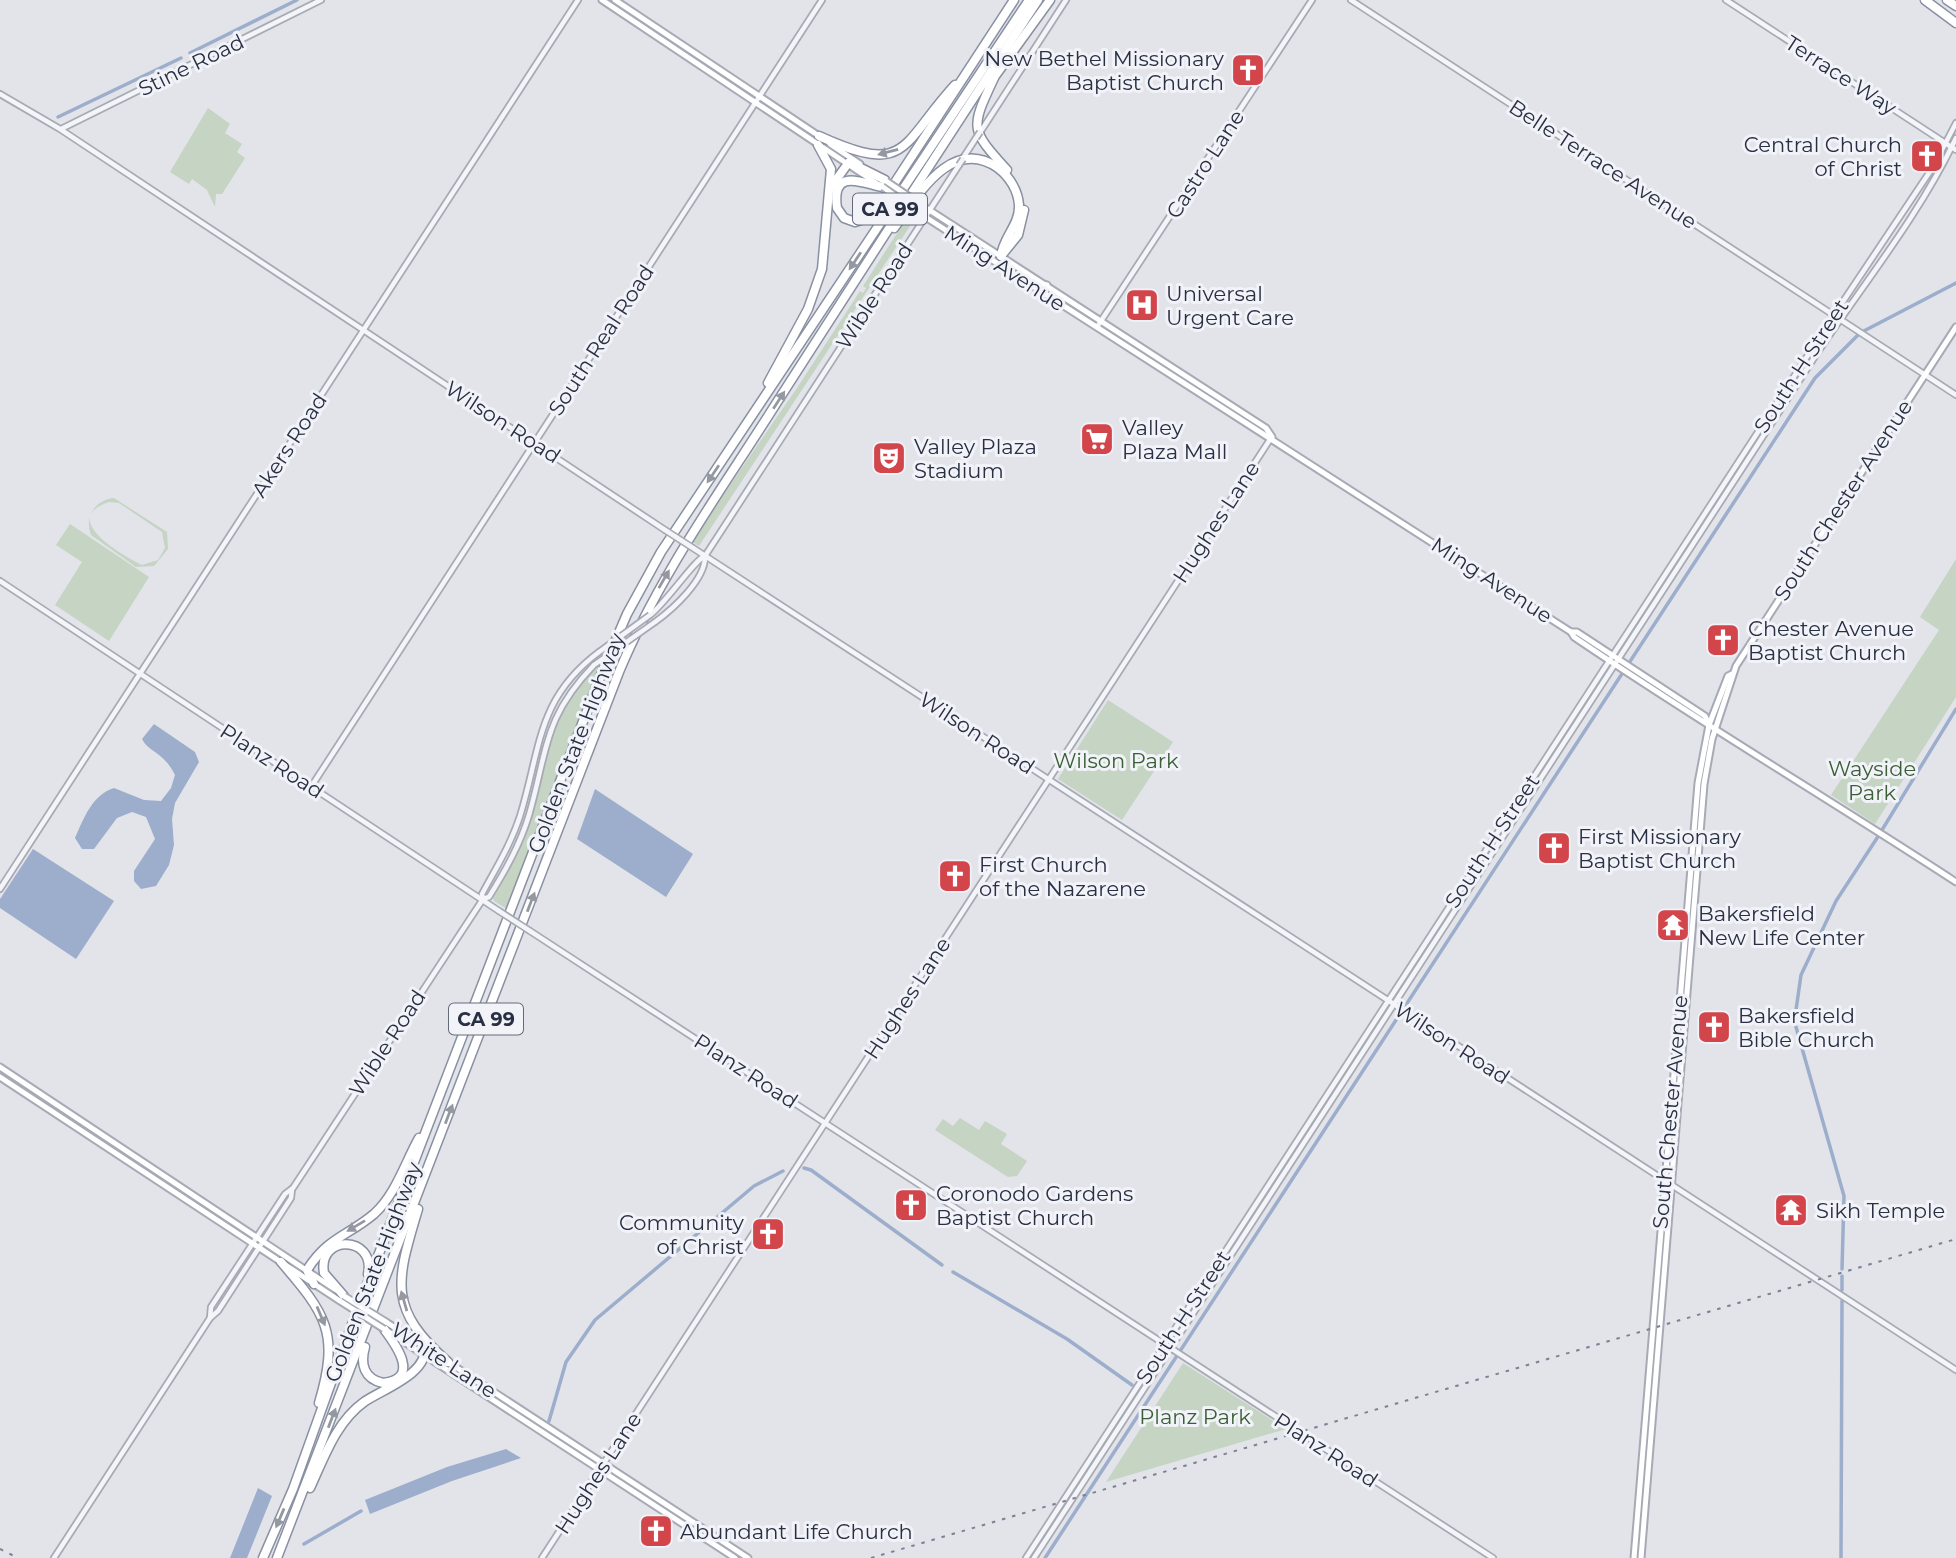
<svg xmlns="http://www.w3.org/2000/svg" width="1956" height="1558" font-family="Montserrat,sans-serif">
	<rect width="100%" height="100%" fill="#e2e4ea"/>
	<g fill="#c5d4c3" fill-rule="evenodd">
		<polygon points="208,108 230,124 225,133 242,144 237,152 245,158 222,194 216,194 215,207 207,190 192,179 189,184 170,172"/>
		<polygon points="910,213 914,220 699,546 691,541 797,388 860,291 863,293 866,288 863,286"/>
		<path d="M114 498 167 532 168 549 154 566 136 567 91 535C84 517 95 500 114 498ZM109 502 119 503 162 532 165 548 158 560 142 565C122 555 58 519 109 502Z"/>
		<polygon points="70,524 149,577 109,641 55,605 82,562 56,545"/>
		<polygon points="1956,559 1956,697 1875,824 1831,795 1939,630 1920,617"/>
		<path d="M601 664 507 909 494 901 492 895C509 871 523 846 531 818 547 761 549 701 601 664Z"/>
		<polygon points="1108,700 1173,742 1122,820 1058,779"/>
		<polygon points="960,1118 979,1130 985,1121 1007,1134 1001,1144 1027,1161 1017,1176 1008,1177 935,1130 943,1119 953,1126"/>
		<polygon points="1183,1363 1286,1429 1106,1482"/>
	</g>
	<g fill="#9caecb">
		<path d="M154 724 195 752 199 762 175 803 172 819 174 845 169 865 156 886 141 889 134 881V871L155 839 146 817 132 812 117 818 94 849H82L75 838C84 818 92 795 114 788L144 800 161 801 171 788 175 775C164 752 148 752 142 739Z"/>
		<polygon points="595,789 693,854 666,897 577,839"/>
		<polygon points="33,849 114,901 76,959 0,908 0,899"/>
		<polygon points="506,1449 521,1458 452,1481 370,1514 365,1500 447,1467"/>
		<polygon points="258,1488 272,1496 247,1558 230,1558"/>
	</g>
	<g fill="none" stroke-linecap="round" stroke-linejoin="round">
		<g stroke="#9caecb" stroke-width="3.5">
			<polyline points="190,53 297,0"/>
			<polyline points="58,117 181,58"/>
			<polyline points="1882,830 1956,709"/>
			<polyline points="1795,1017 1801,975 1836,901 1879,835"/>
			<polyline points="1796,1027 1844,1196 1842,1269"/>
			<polyline points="804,1168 811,1170 942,1265"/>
			<polyline points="953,1272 1067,1339 1132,1385"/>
			<polyline points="1842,1276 1842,1290"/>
			<polyline points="549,1421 566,1362 595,1320 754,1186 783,1171"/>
			<polyline points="304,1544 361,1511"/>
			<polyline points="1045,1558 1815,378 1860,333 1956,283"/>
			<polyline points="1841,1558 1842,1301"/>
		</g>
		<g stroke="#a7aab5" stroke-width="8">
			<g id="tertiary">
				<polyline points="1351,0 1956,395"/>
				<polyline points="1726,0 1956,150"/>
				<polyline points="0,94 60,129 665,530"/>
				<polyline points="61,129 321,0"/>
				<polyline points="981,131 1066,0"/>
				<polyline points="963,158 976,138"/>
				<polyline points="1097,327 1312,0"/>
				<polyline points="693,548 1956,1370"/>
				<polyline points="0,581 499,911"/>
				<path d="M650 615C666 603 695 559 705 556L959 165"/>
				<path d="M655 622C673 609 705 580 705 557"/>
				<polyline points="311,787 822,0"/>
				<polyline points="0,889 578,0"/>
				<path d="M483 899 489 897C505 871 520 845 529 815 548 749 543 718 594 665"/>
				<polyline points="530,931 1493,1558"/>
				<path d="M210 1318 211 1307 285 1194 293 1188 483 899 482 894C496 868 511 844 520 816 541 749 536 699 599 652"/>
				<polyline points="54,1558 210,1318 218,1311 291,1198 292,1189"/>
				<polyline points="542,1558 1271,438"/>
				<polyline points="1026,1558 1834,315 1933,167 1956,123"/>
				<path d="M1034 1558 1812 361C1860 288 1918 218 1956 138"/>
			</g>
		</g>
		<g stroke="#a7aab5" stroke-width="9">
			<g id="secondary">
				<polyline points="602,0 876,183"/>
				<polyline points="615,0 819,136"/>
				<polyline points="830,144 860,164"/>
				<polyline points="920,204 1266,428 1272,437"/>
				<polyline points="916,211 1571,632 1577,632 1705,716 1709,725"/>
				<polyline points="1027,281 1047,285"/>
				<path d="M1571 632 1574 637C1699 722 1829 799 1956 882"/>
				<polyline points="0,1067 336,1290"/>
				<polyline points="0,1077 340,1301"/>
				<polyline points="386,1322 436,1354"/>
				<polyline points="389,1332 735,1558"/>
				<polyline points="448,1362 748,1558"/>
				<polyline points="1634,1558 1698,783 1709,725 1728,676 1732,674"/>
				<polyline points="1641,1558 1704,784 1712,739 1736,666 1956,327"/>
			</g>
		</g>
		<g stroke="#8990a1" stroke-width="11">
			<g id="motorway">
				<polyline points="1925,0 1956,23"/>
				<polyline points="1947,0 1956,6"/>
				<path d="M994 78C970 129 970 129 1007 170"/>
				<polyline points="990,83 1050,0"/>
				<path d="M819 136C909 177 900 145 955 85"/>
				<polyline points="831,187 849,162 885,180"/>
				<path d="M882 187C862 183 831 167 837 208L844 218 855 222 873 216 1014 0"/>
				<path d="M894 228C917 197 951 135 998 168 1010 177 1018 191 1019 205 1020 225 1003 237 1001 256"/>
				<polyline points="1001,256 1018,235 1024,210"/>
				<polyline points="768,383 808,309 822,269 831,169 818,145"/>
				<path d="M418 1209C397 1280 386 1308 448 1362"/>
				<path d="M281 1262C326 1314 340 1333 319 1403"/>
				<path d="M314 1284 307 1270C328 1237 348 1236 374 1214 396 1194 405 1163 419 1138"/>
				<path d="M344 1296 324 1273C317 1234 376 1235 368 1274"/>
				<path d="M365 1347C360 1364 364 1379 383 1383 421 1379 396 1345 384 1329"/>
				<path d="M310 1488C324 1458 336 1422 364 1402 381 1390 430 1373 424 1347"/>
				<polyline points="263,1558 293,1489 355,1316 602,672 627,614 661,552 1029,0"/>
				<path d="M277 1558 619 672C658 578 718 495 772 410 860 273 948 136 1038 0"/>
			</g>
		</g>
		<use href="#tertiary" stroke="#f4f5f8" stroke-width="4.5"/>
		<use href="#secondary" stroke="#fff" stroke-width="5"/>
		<use href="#motorway" stroke="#fff" stroke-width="8"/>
		<g stroke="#7b8294" stroke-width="2" stroke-dasharray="3.5 7" stroke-linecap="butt">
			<polyline points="0,1549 18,1558"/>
			<polyline points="871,1558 1956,1239"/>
		</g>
		<g stroke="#a7aab5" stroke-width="8" stroke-linecap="butt">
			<g id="tertiary-bridge">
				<polyline points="976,138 980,132"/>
				<polyline points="959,165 963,159"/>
				<polyline points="665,530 693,548"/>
				<polyline points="599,652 650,615"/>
				<polyline points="594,665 655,622"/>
				<polyline points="499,911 530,931"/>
			</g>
		</g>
		<g stroke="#a7aab5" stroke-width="9" stroke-linecap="butt">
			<g id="secondary-bridge">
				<polyline points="886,181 920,204"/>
				<polyline points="883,187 916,211"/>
				<polyline points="344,1296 386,1322"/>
				<polyline points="340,1301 384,1329"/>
			</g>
		</g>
		<use href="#tertiary-bridge" stroke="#f4f5f8" stroke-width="4.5"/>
		<use href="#secondary-bridge" stroke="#fff" stroke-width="5"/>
	</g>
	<defs><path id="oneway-solid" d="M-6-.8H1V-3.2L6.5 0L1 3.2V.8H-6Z" transform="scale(1.75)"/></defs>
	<g fill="#9498a1">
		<use href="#oneway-solid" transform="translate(888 152) rotate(165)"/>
		<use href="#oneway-solid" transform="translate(855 261) rotate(124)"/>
		<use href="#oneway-solid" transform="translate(779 400) rotate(-57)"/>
		<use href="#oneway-solid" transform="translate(713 474) rotate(124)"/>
		<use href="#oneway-solid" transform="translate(664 579) rotate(-60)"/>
		<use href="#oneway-solid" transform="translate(531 902) rotate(-69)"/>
		<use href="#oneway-solid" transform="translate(449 1114) rotate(-69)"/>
		<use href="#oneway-solid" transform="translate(356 1226) rotate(149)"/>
		<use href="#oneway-solid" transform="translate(404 1301) rotate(-106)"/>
		<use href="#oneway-solid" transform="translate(321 1316) rotate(67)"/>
		<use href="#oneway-solid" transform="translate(332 1418) rotate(-69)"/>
		<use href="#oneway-solid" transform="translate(280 1518) rotate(113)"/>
	</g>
	<defs>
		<g id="church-square" transform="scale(1.75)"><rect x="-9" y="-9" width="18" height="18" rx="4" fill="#d1454b" stroke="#f1f3f8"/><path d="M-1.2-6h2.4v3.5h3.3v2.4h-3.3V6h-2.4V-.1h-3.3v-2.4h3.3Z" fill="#fff"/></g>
		<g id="hospital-square" transform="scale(1.75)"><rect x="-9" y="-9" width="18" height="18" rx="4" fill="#d1454b" stroke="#f1f3f8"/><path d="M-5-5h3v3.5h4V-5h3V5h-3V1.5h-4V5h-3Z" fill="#fff"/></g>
		<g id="supermarket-square" transform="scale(1.75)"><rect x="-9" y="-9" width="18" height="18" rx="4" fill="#d1454b" stroke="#f1f3f8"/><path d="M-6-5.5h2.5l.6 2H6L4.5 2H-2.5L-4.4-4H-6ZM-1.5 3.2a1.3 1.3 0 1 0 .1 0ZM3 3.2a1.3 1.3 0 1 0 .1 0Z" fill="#fff"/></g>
		<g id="theatre-square" transform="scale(1.75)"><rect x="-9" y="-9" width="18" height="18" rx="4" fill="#d1454b" stroke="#f1f3f8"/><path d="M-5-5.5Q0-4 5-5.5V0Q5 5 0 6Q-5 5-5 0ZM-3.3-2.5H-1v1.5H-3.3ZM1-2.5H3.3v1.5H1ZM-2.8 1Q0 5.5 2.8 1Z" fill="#fff"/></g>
		<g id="temple-square" transform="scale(1.75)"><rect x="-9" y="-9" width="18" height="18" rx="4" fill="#d1454b" stroke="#f1f3f8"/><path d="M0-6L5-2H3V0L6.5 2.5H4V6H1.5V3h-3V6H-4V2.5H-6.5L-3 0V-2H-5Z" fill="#fff"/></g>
	</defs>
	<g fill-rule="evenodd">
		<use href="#church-square" x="1248" y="70"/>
		<use href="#church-square" x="1927" y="156"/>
		<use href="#hospital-square" x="1142" y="305"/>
		<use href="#supermarket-square" x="1097" y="439"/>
		<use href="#theatre-square" x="889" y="458"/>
		<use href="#church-square" x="1723" y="640"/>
		<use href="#church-square" x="1554" y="848"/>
		<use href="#church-square" x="955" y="876"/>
		<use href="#temple-square" x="1673" y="925"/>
		<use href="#church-square" x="1714" y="1027"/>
		<use href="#church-square" x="911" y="1205"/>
		<use href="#temple-square" x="1791" y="1210"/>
		<use href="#church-square" x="768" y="1234"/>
		<use href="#church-square" x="656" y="1531"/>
	</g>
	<g text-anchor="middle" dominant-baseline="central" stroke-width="6" stroke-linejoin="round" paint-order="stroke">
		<g fill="#f1f3f8" stroke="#656a79" stroke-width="2">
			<rect x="853" y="193.5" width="74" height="31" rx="5"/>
			<rect x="449" y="1003.5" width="74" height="31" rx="5"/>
		</g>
		<g font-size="19" font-weight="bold" fill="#293043">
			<text x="890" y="209">CA 99</text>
			<text x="486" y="1019">CA 99</text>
		</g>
		<g font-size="21" fill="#293043" stroke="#f1f3f8" text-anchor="start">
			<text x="1224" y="58" text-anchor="end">New Bethel Missionary<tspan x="1224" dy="24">Baptist Church</tspan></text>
			<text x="1902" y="144" text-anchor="end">Central Church<tspan x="1902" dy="24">of Christ</tspan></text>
			<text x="1166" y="293">Universal<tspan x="1166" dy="24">Urgent Care</tspan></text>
			<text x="1122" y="427">Valley<tspan x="1122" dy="24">Plaza Mall</tspan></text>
			<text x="914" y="446">Valley Plaza<tspan x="914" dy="24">Stadium</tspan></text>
			<text x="1748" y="628">Chester Avenue<tspan x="1748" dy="24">Baptist Church</tspan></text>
			<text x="1578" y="836">First Missionary<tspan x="1578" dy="24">Baptist Church</tspan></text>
			<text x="979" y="864">First Church<tspan x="979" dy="24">of the Nazarene</tspan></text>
			<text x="1698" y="913">Bakersfield<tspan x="1698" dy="24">New Life Center</tspan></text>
			<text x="1738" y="1015">Bakersfield<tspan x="1738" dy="24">Bible Church</tspan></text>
			<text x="936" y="1193">Coronodo Gardens<tspan x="936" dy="24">Baptist Church</tspan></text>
			<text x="1816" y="1210">Sikh Temple</text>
			<text x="744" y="1222" text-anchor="end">Community<tspan x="744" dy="24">of Christ</tspan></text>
			<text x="680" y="1531">Abundant Life Church</text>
		</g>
		<g font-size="21" fill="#293043" stroke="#f1f3f8">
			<text transform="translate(191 65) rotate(-26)">Stine Road</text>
			<text transform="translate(1841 75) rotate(33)">Terrace Way</text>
			<text transform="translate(1205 164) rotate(-57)">Castro Lane</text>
			<text transform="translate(1603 164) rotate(33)">Belle Terrace Avenue</text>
			<text transform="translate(1005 268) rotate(33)">Ming Avenue</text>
			<text transform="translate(874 296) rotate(-57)">Wible Road</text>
			<text transform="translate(601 340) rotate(-57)">South Real Road</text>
			<text transform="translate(1801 366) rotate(-57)">South H Street</text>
			<text transform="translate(503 422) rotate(33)">Wilson Road</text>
			<text transform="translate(289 445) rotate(-57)">Akers Road</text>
			<text transform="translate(1843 500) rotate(-57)">South Chester Avenue</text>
			<text transform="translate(1216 522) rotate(-57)">Hughes Lane</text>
			<text transform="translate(1492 580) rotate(33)">Ming Avenue</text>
			<text transform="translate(977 733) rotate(33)">Wilson Road</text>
			<text transform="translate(576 743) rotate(-69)">Golden State Highway</text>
			<text transform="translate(272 761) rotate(33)">Planz Road</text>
			<text transform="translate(1492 841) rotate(-57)">South H Street</text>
			<text transform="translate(907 998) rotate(-57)">Hughes Lane</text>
			<text transform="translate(387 1043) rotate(-57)">Wible Road</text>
			<text transform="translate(1452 1043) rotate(33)">Wilson Road</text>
			<text transform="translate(746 1071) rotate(33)">Planz Road</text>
			<text transform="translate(1670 1112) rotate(-85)">South Chester Avenue</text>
			<text transform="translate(373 1272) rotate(-69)">Golden State Highway</text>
			<text transform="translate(1183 1317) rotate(-57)">South H Street</text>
			<text transform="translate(444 1360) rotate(33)">White Lane</text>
			<text transform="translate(1326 1450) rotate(33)">Planz Road</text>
			<text transform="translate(598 1473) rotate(-57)">Hughes Lane</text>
		</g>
		<g font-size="21" fill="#3a5f36" stroke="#f1f3f8">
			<text x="1116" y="760">Wilson Park</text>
			<text x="1872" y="768">Wayside<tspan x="1872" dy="24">Park</tspan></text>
			<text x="1195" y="1416">Planz Park</text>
		</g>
	</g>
</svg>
